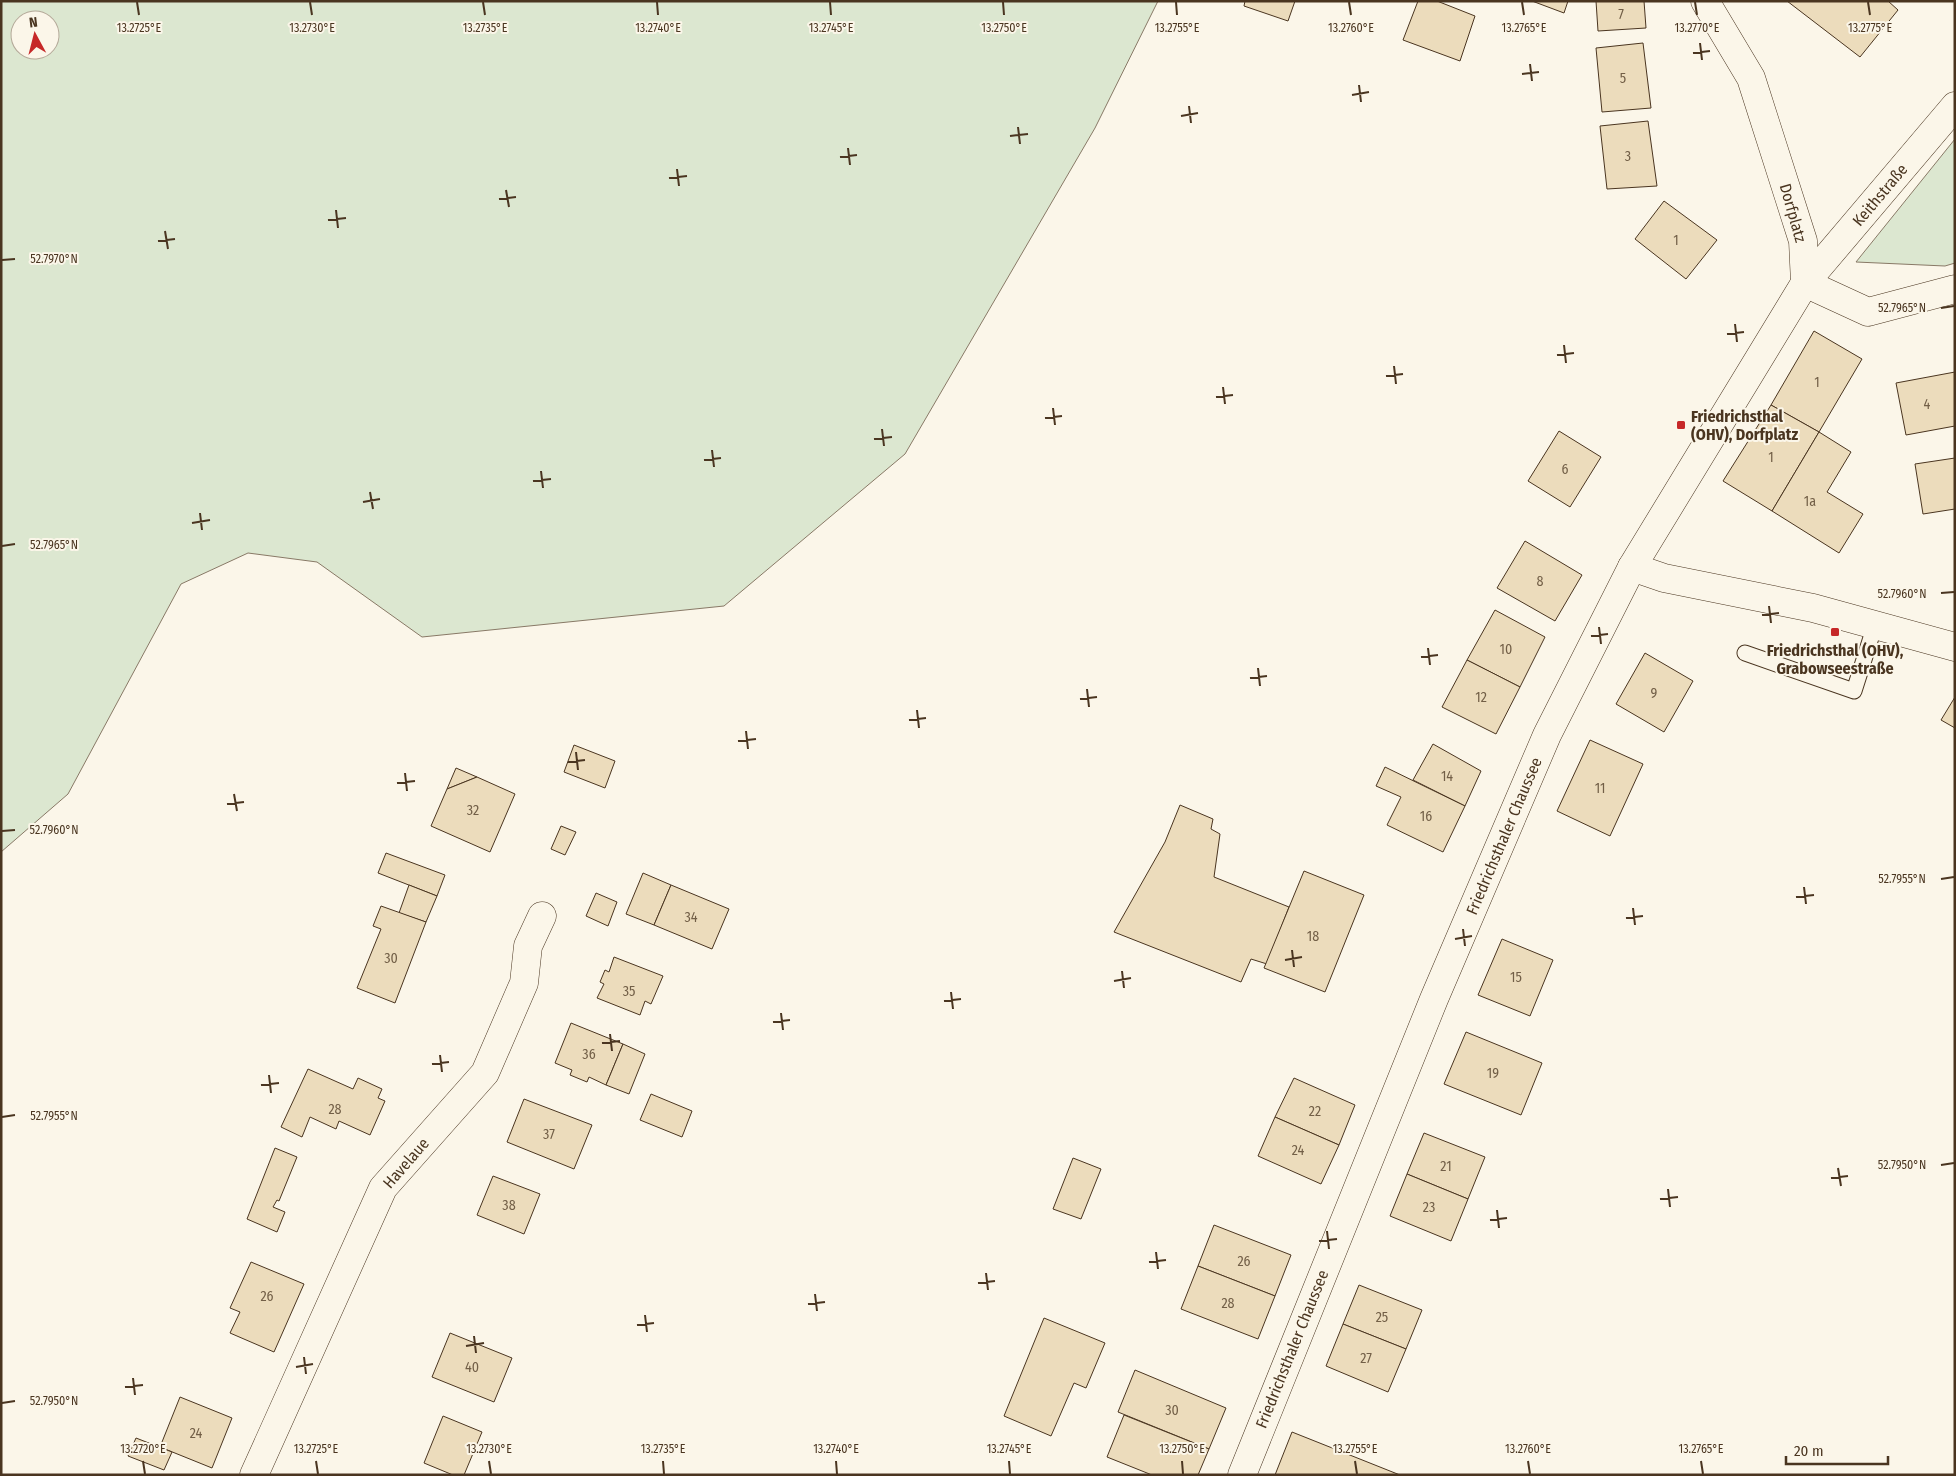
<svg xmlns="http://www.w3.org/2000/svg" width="1956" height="1476" font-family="'Fira Sans Condensed',sans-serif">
	<rect width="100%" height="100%" fill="#fbf6e9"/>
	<g fill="#dce7d0" stroke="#887966" fill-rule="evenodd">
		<path d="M1 1H1158L1095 128 905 454 724 606 422 637 317 562 248 553 181 584 68 794 1 852ZM20 20H50V50H20Z"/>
		<polygon points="1955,139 1955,263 1945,266 1856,262"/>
	</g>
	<g fill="#ecdcbc" stroke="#4a3520">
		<polygon points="1245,1 1295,1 1288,21 1244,6"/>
		<polygon points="1418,1 1437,1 1475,16 1460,61 1403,40"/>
		<polygon points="1532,1 1568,1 1564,13"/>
		<polygon points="1596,1 1644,1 1646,28 1598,31"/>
		<polygon points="1787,1 1888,1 1898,10 1860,57"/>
		<polygon points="1643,43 1651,108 1602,112 1596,48"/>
		<polygon points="1648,121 1657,186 1607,189 1600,126"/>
		<polygon points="1664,201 1717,240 1686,279 1635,239"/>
		<polygon points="1814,331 1862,359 1819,432 1771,405"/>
		<polygon points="1955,372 1955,426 1906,435 1896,383"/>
		<polygon points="1771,405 1819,432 1772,511 1723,481"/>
		<polygon points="1559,431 1601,457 1570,507 1528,481"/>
		<polygon points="1819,432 1851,452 1827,492 1863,514 1839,553 1772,511"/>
		<polygon points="1955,458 1955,509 1923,514 1915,464"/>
		<polygon points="1525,541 1582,575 1555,621 1497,588"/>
		<polygon points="1495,610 1545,637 1520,687 1467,660"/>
		<polygon points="1645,653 1693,681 1664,732 1616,704"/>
		<polygon points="1467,660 1520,687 1496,734 1442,707"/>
		<polygon points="1955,697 1955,728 1941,720"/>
		<polygon points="1590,740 1643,764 1610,836 1557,811"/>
		<polygon points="1433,744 1481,771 1465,806 1413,780"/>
		<polygon points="574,745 615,761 605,788 564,772"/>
		<polygon points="1385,767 1465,806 1443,852 1387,825 1401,797 1376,786"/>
		<polygon points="456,768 477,777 447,789"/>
		<polygon points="477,777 515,794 490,852 431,826 447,789"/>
		<polygon points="1180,805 1213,819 1211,829 1220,834 1214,877 1289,907 1267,964 1251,959 1241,982 1114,932 1165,842"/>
		<polygon points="561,826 576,832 565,855 551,849"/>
		<polygon points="386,853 445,875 437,896 378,873"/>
		<polygon points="1304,871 1364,895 1325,992 1264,968"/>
		<polygon points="643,873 671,885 654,925 626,914"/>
		<polygon points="409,885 437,896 426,922 399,913"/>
		<polygon points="671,885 729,909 712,949 654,925"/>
		<polygon points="596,893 617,902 608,926 586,916"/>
		<polygon points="381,906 426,922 395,1003 357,988 381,929 373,926"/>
		<polygon points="1502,939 1553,960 1530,1016 1478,995"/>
		<polygon points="614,957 663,976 651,1004 645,1001 640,1015 597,998 604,984 600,982 605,970 609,972"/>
		<polygon points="571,1023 623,1044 606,1085 589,1077 587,1082 570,1075 572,1070 555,1063"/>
		<polygon points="1466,1032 1542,1063 1521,1115 1444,1084"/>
		<polygon points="623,1044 645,1054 629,1094 606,1085"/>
		<polygon points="308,1069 353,1089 358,1078 382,1089 378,1098 385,1101 370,1135 339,1121 336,1129 310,1117 302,1137 281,1127"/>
		<polygon points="1294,1078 1355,1105 1339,1145 1275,1117"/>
		<polygon points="651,1094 692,1111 682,1137 640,1120"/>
		<polygon points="524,1099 592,1125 574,1169 507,1142"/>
		<polygon points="1275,1117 1339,1145 1321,1184 1258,1156"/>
		<polygon points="1424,1133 1485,1157 1468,1199 1407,1174"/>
		<polygon points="275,1148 297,1157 279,1201 277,1200 273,1207 285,1212 277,1232 247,1219"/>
		<polygon points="1073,1158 1101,1169 1081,1219 1053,1209"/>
		<polygon points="1407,1174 1468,1199 1451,1241 1390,1216"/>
		<polygon points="493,1176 540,1194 524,1234 477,1215"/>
		<polygon points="1214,1225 1291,1255 1275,1296 1198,1266"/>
		<polygon points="251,1262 304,1284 274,1352 230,1333 240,1312 230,1308"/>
		<polygon points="1198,1266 1275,1296 1258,1339 1181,1309"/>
		<polygon points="1359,1285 1422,1310 1406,1349 1343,1324"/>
		<polygon points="1044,1318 1105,1343 1086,1388 1074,1383 1051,1436 1004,1416"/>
		<polygon points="1343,1324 1406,1349 1388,1392 1326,1366"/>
		<polygon points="450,1333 512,1358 494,1402 432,1377"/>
		<polygon points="1135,1370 1226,1408 1209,1449 1118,1412"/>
		<polygon points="180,1397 232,1418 212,1468 160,1447"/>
		<polygon points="1124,1415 1209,1449 1198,1475 1152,1475 1107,1457"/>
		<polygon points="443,1416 482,1432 464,1475 453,1475 424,1463"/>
		<polygon points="1292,1432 1400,1475 1275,1475"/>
		<polygon points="136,1438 172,1452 164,1470 128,1456"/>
	</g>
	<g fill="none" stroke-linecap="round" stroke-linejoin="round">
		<g stroke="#4a3520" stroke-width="17">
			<polyline id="lane" points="1745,653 1854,691 1875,625"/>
		</g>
		<g stroke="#4a3520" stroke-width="29">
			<g id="street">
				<polyline points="1705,1 1751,78 1803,241 1805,283"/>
				<polyline points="1805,283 1955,106"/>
				<polyline points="1805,283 1868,312 1955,289"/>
				<polyline points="1632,567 1664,578 1813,608 1955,647"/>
				<polyline points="254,1475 383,1188 485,1073 524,983 528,946 542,916"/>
			</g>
		</g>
		<g stroke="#4a3520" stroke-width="29">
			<polyline id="secondary" points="1242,1475 1434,999 1547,735 1632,567 1805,283"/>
		</g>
		<use href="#lane" stroke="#fbf6e9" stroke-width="15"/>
		<use href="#street" stroke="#fbf6e9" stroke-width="28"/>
		<use href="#secondary" stroke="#fbf6e9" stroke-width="28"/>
	</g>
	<path fill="none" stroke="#4a3520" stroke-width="2" d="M137 2 139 15M310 2 312 15M483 2 485 15M657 2 658 15M830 2 831 15M1003 2 1004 15M1176 2 1177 15M1349 2 1351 15M1522 2 1524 15M1695 2 1697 15M1868 2 1870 15M1700 43 1702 60M1693 53 1710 51M1530 64 1532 81M1522 74 1539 72M1359 85 1361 102M1352 95 1369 92M1189 106 1191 123M1181 116 1198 113M1018 127 1020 144M1010 136 1028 134M848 148 850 165M840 157 857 155M677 169 679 186M669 178 687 176M506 190 509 207M499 199 516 197M336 210 338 228M328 220 346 218M165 231 168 249M158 241 175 239M2 260 15 259M1941 308 1954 306M1735 324 1737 342M1727 334 1744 332M1564 345 1566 363M1557 355 1574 353M1394 366 1396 384M1386 376 1403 374M1223 387 1225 404M1216 397 1233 395M1053 408 1055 425M1045 418 1062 416M882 429 884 446M874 439 892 437M712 450 714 467M704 460 721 458M541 471 543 488M533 481 551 479M370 492 373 509M363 502 380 499M200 513 202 530M192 523 210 520M2 546 15 544M1941 593 1954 592M1769 606 1771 623M1762 615 1779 613M1599 627 1601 644M1591 636 1608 634M1428 648 1430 665M1421 657 1438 655M1258 668 1260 686M1250 678 1267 676M1087 689 1089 707M1080 699 1097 697M917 710 919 728M909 720 926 718M746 731 748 749M738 741 756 739M576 752 578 770M568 762 585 760M405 773 407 791M397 783 415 781M234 794 237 811M227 804 244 802M2 831 15 830M1941 879 1954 877M1804 887 1806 904M1796 897 1814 895M1633 908 1635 925M1626 918 1643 916M1463 929 1465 946M1455 939 1472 936M1292 950 1294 967M1285 960 1302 957M1122 971 1124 988M1114 981 1131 978M951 992 953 1009M944 1001 961 999M781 1013 783 1030M773 1022 790 1020M610 1034 612 1051M602 1043 620 1041M440 1055 442 1072M432 1064 449 1062M269 1075 271 1093M261 1085 279 1083M2 1117 15 1115M1941 1165 1954 1163M1838 1168 1841 1186M1831 1178 1848 1176M1668 1189 1670 1207M1660 1199 1678 1197M1497 1210 1499 1228M1490 1220 1507 1218M1327 1231 1329 1249M1319 1241 1337 1239M1156 1252 1158 1269M1149 1262 1166 1260M986 1273 988 1290M978 1283 995 1281M815 1294 817 1311M808 1304 825 1302M645 1315 647 1332M637 1325 654 1323M474 1336 476 1353M466 1346 484 1343M304 1357 306 1374M296 1367 313 1364M133 1378 135 1395M125 1387 143 1385M2 1403 15 1401M143 1461 145 1474M316 1461 318 1474M489 1461 491 1474M663 1461 664 1474M836 1461 837 1474M1009 1461 1010 1474M1182 1461 1183 1474M1355 1461 1357 1474M1528 1461 1530 1474M1701 1461 1703 1474"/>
	<g fill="#c62828" stroke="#fbf6e9" stroke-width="2">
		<rect x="1676" y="420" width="10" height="10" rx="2.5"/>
		<rect x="1830" y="627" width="10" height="10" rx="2.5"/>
	</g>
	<g text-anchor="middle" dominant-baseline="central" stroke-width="4" stroke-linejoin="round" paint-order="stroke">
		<g font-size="14" fill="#725f47">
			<text x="1621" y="14">7</text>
			<text x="1623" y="78">5</text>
			<text x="1628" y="156">3</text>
			<text x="1676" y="240">1</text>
			<text x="1817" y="382">1</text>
			<text x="1927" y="404">4</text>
			<text x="1771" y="457">1</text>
			<text x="1565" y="469">6</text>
			<text x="1810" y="501">1a</text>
			<text x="1540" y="581">8</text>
			<text x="1506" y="649">10</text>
			<text x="1654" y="693">9</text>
			<text x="1481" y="697">12</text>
			<text x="1447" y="776">14</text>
			<text x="1600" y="788">11</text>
			<text x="473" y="810">32</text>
			<text x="1426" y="816">16</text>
			<text x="691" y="917">34</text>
			<text x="1313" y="936">18</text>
			<text x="391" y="958">30</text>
			<text x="1516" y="977">15</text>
			<text x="629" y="991">35</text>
			<text x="589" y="1054">36</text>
			<text x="1493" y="1073">19</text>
			<text x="335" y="1109">28</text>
			<text x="1315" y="1111">22</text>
			<text x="549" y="1134">37</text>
			<text x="1298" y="1150">24</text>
			<text x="1446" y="1166">21</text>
			<text x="509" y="1205">38</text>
			<text x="1429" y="1207">23</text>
			<text x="1244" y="1261">26</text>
			<text x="267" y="1296">26</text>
			<text x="1228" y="1303">28</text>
			<text x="1382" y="1317">25</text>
			<text x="1366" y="1358">27</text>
			<text x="472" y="1367">40</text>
			<text x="1172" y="1410">30</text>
			<text x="196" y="1433">24</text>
		</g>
		<g font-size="16" fill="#4a3520" stroke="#fbf6e9">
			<text transform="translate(1880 195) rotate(-50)">Keithstraße</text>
			<text transform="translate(1793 213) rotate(74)">Dorfplatz</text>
			<text transform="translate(1504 836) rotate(-67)">Friedrichsthaler Chaussee</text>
			<text transform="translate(406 1163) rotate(-49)">Havelaue</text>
			<text transform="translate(1292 1349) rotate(-68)">Friedrichsthaler Chaussee</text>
		</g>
		<g font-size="16" font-weight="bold" fill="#4a3520" stroke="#fbf6e9" text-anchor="start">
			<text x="1691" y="416">Friedrichsthal<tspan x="1691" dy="18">(OHV), Dorfplatz</tspan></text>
			<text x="1835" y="650" text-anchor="middle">Friedrichsthal (OHV),<tspan x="1835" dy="18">Grabowseestraße</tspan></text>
		</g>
	</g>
	<g font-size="12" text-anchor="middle" fill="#4a3520" stroke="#fbf6e9" stroke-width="4" stroke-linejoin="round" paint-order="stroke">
		<text x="139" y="32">13.2725°E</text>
		<text x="312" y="32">13.2730°E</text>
		<text x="485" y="32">13.2735°E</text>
		<text x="658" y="32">13.2740°E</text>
		<text x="831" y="32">13.2745°E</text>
		<text x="1004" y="32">13.2750°E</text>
		<text x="1177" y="32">13.2755°E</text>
		<text x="1351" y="32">13.2760°E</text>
		<text x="1524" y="32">13.2765°E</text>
		<text x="1697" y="32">13.2770°E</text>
		<text x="1870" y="32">13.2775°E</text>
		<text x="54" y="263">52.7970°N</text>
		<text x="1902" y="312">52.7965°N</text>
		<text x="54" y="549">52.7965°N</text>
		<text x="1902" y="598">52.7960°N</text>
		<text x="54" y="834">52.7960°N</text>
		<text x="1902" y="883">52.7955°N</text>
		<text x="54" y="1120">52.7955°N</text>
		<text x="1902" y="1169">52.7950°N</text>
		<text x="54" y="1405">52.7950°N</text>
		<text x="143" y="1453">13.2720°E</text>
		<text x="316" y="1453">13.2725°E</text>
		<text x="489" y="1453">13.2730°E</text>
		<text x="663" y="1453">13.2735°E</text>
		<text x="836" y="1453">13.2740°E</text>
		<text x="1009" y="1453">13.2745°E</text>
		<text x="1182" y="1453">13.2750°E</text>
		<text x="1355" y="1453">13.2755°E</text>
		<text x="1528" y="1453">13.2760°E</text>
		<text x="1701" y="1453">13.2765°E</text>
	</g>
	<rect width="1956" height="1476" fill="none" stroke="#4a3520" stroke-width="5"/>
	<g transform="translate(35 35) rotate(353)"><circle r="24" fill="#fbf6e9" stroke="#b4a999"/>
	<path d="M0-4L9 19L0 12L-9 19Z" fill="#c62828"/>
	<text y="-8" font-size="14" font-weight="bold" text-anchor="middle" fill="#4a3520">N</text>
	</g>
	<path d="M1786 1456v8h102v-8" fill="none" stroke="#4a3520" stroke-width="2.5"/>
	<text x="1794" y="1456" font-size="15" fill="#4a3520" stroke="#fbf6e9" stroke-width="4" paint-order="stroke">20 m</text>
</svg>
